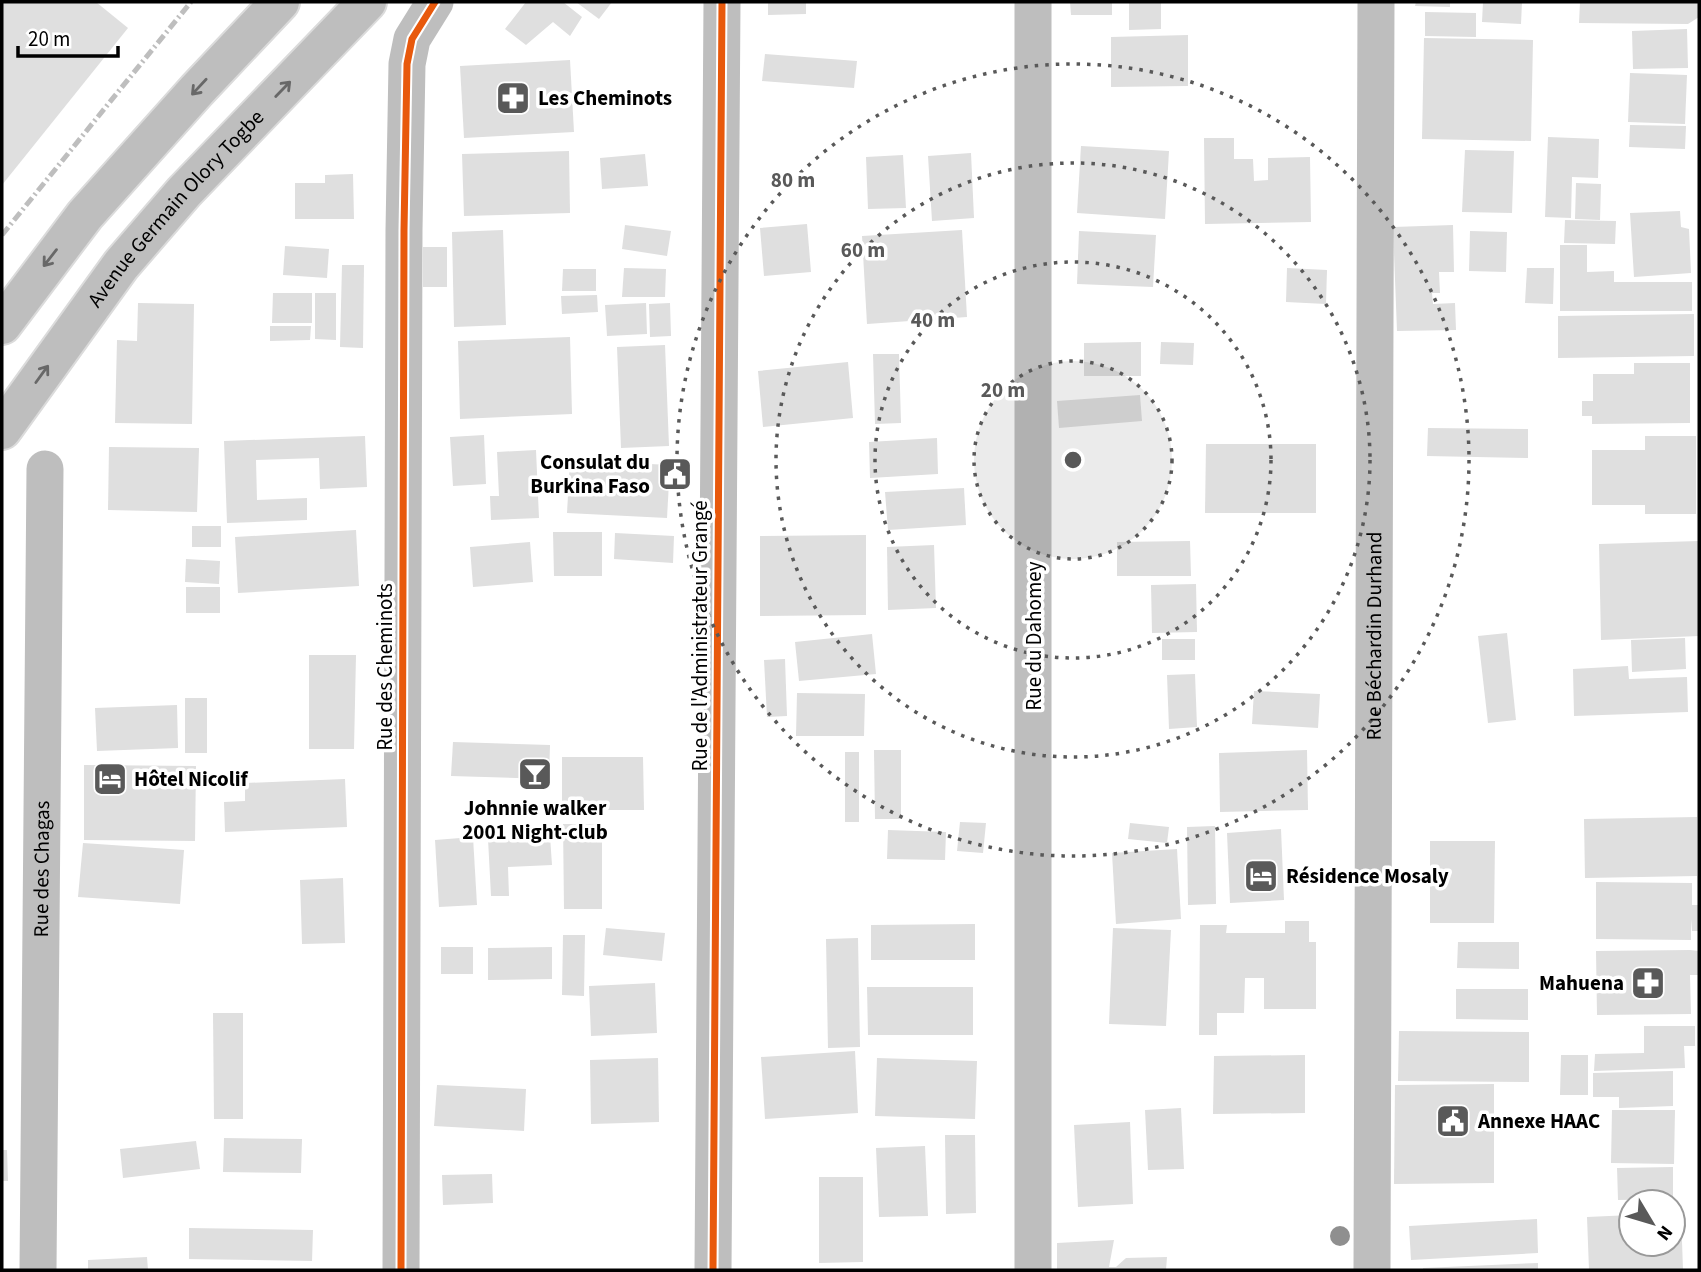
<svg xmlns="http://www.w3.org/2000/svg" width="1701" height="1272" font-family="'Source Sans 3',sans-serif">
	<rect width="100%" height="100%" fill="#fff"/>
	<g fill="#dfdfdf">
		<polygon points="2,2 96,2 128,28 2,185"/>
		<polygon points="526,2 563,2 582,17 570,36 553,22 526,45 505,29"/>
		<polygon points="576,2 612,2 599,19"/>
		<polygon points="768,2 806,2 806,14 768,15"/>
		<polygon points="1070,2 1112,2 1112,15 1071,15"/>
		<polygon points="1129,2 1161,2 1161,29 1129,30"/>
		<polygon points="1416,2 1450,2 1450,7 1415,6"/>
		<polygon points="1483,2 1522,2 1521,24 1482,22"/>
		<polygon points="1580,2 1699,2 1699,17 1688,24 1579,23"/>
		<polygon points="1425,12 1476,13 1476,37 1425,36"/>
		<polygon points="1687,29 1688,68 1633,69 1632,31"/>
		<polygon points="1188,35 1188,86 1111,87 1111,37"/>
		<polygon points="1424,38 1533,40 1531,141 1422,139"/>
		<polygon points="765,54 857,61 854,88 762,81"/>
		<polygon points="570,60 574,132 464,138 460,66"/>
		<polygon points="1630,73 1687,75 1685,124 1628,122"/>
		<polygon points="1630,125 1686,126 1685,149 1629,147"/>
		<polygon points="1548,137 1599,139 1598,178 1572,177 1571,218 1545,217"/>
		<polygon points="1204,138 1234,138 1234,159 1253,159 1254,181 1268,180 1268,158 1310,157 1311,222 1205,224"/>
		<polygon points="1081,146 1169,151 1165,219 1077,213"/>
		<polygon points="1465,150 1514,151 1512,213 1462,212"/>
		<polygon points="569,151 570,213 464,216 462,154"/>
		<polygon points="971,153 974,218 932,221 928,156"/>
		<polygon points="645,154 648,186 602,189 600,158"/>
		<polygon points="903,155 906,208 868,209 866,157"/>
		<polygon points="353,174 354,219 295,219 295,183 325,183 325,175"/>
		<polygon points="1576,183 1601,184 1600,220 1575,219"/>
		<polygon points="1680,211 1681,227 1689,229 1691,273 1634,277 1630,213"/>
		<polygon points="1565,220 1616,221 1615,244 1564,243"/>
		<polygon points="807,224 811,272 764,276 760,228"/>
		<polygon points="625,225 671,231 667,256 622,249"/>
		<polygon points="1453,225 1454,272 1439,272 1440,293 1432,293 1433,304 1455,303 1456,330 1397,331 1393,227"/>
		<polygon points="503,230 506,325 454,327 452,232"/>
		<polygon points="962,230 967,317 867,324 862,236"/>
		<polygon points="1079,231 1156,235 1153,287 1077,284"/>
		<polygon points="1470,231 1507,232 1506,272 1469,271"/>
		<polygon points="1560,245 1587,245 1587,272 1614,271 1614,282 1692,282 1692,311 1560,311"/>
		<polygon points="285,246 329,249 327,278 283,275"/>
		<rect x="423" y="247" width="24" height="40"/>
		<polygon points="342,265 364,265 363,348 340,347"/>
		<polygon points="624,268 666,269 665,297 622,297"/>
		<polygon points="1287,268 1327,270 1326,304 1286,302"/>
		<polygon points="1527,268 1554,268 1553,304 1525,303"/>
		<polygon points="563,269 596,269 596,291 562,291"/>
		<polygon points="273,293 312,293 312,323 272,323"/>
		<polygon points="315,293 336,293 336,340 315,339"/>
		<polygon points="597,295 598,312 562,314 561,296"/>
		<polygon points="138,303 194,304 192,424 115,423 117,340 137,341"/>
		<polygon points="646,303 647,334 607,336 605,305"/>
		<polygon points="670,303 671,336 650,337 649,304"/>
		<polygon points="1694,314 1694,356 1558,358 1558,316"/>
		<polygon points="270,326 311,326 310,340 270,341"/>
		<polygon points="570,337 572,414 460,419 458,341"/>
		<polygon points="1141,342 1141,376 1084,376 1084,343"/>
		<polygon points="1161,342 1194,343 1193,365 1160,364"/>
		<polygon points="665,345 669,446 621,448 617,347"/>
		<polygon points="873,354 899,354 901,423 875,424"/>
		<polygon points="848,362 853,418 763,427 758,371"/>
		<polygon points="1634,363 1690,363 1690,423 1592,424 1592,416 1582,416 1582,401 1593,401 1593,374 1634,374"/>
		<polygon points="1140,395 1142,421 1059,428 1057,401"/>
		<polygon points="1428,428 1528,429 1528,458 1427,456"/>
		<polygon points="484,435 486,484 453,486 450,437"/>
		<polygon points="365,436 367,487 320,489 319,458 256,460 257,500 307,498 307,520 227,523 224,441"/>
		<polygon points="1645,436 1696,436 1696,514 1645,514 1645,505 1592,505 1592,450 1645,450"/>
		<polygon points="937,438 938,474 870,478 869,442"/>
		<polygon points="1206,444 1316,444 1316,513 1205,513"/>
		<polygon points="109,447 199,448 197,512 108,510"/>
		<polygon points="536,450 539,518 491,520 490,496 499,496 497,452"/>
		<polygon points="570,460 670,465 667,518 567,513"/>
		<polygon points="964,488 966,525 888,530 885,492"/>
		<rect x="192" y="526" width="29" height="21"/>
		<polygon points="356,530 359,586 238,593 235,537"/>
		<polygon points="553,532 602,532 602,576 554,576"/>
		<polygon points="615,533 674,536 673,563 614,559"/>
		<polygon points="866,535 866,615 760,616 760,536"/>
		<polygon points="1190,541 1191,576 1117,576 1117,542"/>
		<polygon points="1699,541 1699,636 1601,640 1599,544"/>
		<polygon points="530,542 533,582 473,587 470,547"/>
		<polygon points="934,545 936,608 888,610 887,547"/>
		<polygon points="186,559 220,561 219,584 185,582"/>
		<polygon points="1196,584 1197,632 1152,633 1151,585"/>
		<rect x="186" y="587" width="34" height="26"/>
		<polygon points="1507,633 1516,720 1488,723 1478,636"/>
		<polygon points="872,634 876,674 799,681 795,642"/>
		<polygon points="1685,638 1686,669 1632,672 1631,640"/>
		<rect x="1162" y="639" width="33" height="21"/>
		<polygon points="309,655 356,655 354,749 309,749"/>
		<polygon points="785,659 787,716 767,717 764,660"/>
		<polygon points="1628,666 1629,679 1687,677 1688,712 1574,716 1573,669"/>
		<polygon points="1195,674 1197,727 1169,729 1167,675"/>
		<polygon points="1254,691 1320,694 1318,728 1252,724"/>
		<polygon points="797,693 865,694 864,736 796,736"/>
		<rect x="185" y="698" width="22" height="55"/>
		<polygon points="177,705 178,748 97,751 95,708"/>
		<polygon points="453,742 550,745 549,779 451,776"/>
		<polygon points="874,750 901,750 901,819 875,819"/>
		<polygon points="1307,750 1308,810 1220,812 1219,753"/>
		<rect x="845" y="752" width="14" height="70"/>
		<polygon points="562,757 643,757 644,810 562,810"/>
		<polygon points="84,765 196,766 195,841 84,840"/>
		<polygon points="345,779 347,827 225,832 224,802 245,801 245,783"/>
		<polygon points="1697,817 1697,876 1585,878 1584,819"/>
		<polygon points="960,822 986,823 983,853 957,851"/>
		<polygon points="1130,823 1169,827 1167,843 1128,839"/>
		<polygon points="563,824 602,824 602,909 564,909"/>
		<polygon points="1215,826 1216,904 1188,905 1187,827"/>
		<polygon points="1281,829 1284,900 1230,903 1227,833"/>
		<polygon points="888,830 946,832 945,860 887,859"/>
		<polygon points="550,836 552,865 508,867 509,896 491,896 488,839"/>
		<polygon points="473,837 477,905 439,907 435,840"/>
		<polygon points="1430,841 1495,841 1494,923 1430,923"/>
		<polygon points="83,843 184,850 180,904 78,897"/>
		<polygon points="1177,849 1181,919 1116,924 1112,853"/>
		<polygon points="343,878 345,943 302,944 300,880"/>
		<polygon points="1596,882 1692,883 1692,905 1699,905 1699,931 1692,931 1691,919 1691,940 1596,939"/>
		<polygon points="1285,921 1309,921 1309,942 1316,942 1316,1009 1264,1009 1264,978 1245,978 1244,1013 1217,1013 1217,1035 1199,1035 1200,925 1227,925 1226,933 1285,933"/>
		<polygon points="975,924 975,960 871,960 871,925"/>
		<polygon points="606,928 665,933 662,961 603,955"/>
		<polygon points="1113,928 1171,930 1166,1026 1109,1024"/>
		<polygon points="563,935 585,935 584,996 562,995"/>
		<polygon points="858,938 860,1047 828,1048 826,939"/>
		<polygon points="1458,942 1519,942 1519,969 1457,968"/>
		<rect x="441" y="947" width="32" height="27"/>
		<polygon points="552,947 552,979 488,980 488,948"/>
		<polygon points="1690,950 1699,951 1699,975 1690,975 1691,1014 1597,1015 1596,951"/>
		<polygon points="655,983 657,1033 591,1036 589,986"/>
		<polygon points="867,987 973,987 973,1035 868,1035"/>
		<polygon points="1456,989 1528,989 1528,1020 1456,1019"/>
		<polygon points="213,1013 243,1013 243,1119 214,1119"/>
		<polygon points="1644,1026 1695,1026 1695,1046 1684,1046 1685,1068 1594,1071 1595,1054 1644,1053"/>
		<polygon points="1399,1031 1529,1032 1529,1082 1398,1081"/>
		<polygon points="855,1051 858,1113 765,1119 761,1057"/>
		<polygon points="1305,1055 1305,1113 1213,1114 1214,1056"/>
		<polygon points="1561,1055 1588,1055 1588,1095 1560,1095"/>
		<polygon points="658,1058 659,1122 591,1124 590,1060"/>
		<polygon points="877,1058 977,1061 975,1119 875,1116"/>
		<polygon points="1673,1071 1673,1106 1619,1108 1619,1097 1593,1097 1593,1073"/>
		<polygon points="1494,1084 1494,1183 1394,1184 1395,1085"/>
		<polygon points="437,1085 526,1089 524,1131 434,1126"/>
		<polygon points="1181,1108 1184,1169 1148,1170 1145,1110"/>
		<polygon points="1612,1110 1675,1110 1674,1164 1611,1163"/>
		<polygon points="1130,1122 1133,1204 1078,1207 1074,1125"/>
		<polygon points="945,1135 975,1135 976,1213 946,1214"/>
		<polygon points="224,1138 302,1139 301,1173 223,1172"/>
		<polygon points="196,1141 200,1169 123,1178 120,1149"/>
		<polygon points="925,1146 928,1216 879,1217 876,1148"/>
		<polygon points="2,1150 7,1150 8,1181 2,1181"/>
		<polygon points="1673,1167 1673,1199 1618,1200 1617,1168"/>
		<polygon points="492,1174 493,1203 443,1205 442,1175"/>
		<polygon points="819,1177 863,1177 863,1262 819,1263"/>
		<polygon points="1681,1212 1683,1270 1589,1270 1587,1217 1631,1215 1631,1244 1673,1244 1673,1213"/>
		<polygon points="1537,1219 1538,1253 1411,1260 1409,1226"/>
		<polygon points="189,1228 313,1230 312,1261 189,1259"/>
		<polygon points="1114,1240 1109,1267 1116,1267 1126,1258 1167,1257 1166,1270 1057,1270 1057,1243"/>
		<polygon points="147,1257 148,1270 88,1270 88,1260"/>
		<polygon points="1538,1263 1538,1270 1423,1270 1423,1268"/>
	</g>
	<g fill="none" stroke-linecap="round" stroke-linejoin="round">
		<g stroke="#dbdbdb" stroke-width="42">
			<g id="highway">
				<polyline points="2,325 85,215 197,90 280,2"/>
				<path id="s3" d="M2 430 121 265 184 192 367 2"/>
			</g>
		</g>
		<g stroke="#bebebe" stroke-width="37">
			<polyline points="1033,2 1033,1270"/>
			<path id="s1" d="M38 1270 45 469"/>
			<polyline points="401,1270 404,230 407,64 412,39 435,2"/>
			<polyline points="713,1270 722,2"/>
			<path id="s2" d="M1372 1270 1376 2"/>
		</g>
		<use href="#highway" stroke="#bebebe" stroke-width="38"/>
		<polyline stroke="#bebebe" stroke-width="5" stroke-dasharray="10 3.5 2 3.5" stroke-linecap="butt" points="2,235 191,2"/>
		<g stroke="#fff" stroke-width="11">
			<g id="cycleway">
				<polyline points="401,1270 404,230 407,64 412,39 435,2"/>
				<polyline points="713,1270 722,2"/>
			</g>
		</g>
		<use href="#cycleway" stroke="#e8590c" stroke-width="7"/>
	</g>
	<circle fill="#8f8f8f" cx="1340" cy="1236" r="10"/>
	<defs><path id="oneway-shaft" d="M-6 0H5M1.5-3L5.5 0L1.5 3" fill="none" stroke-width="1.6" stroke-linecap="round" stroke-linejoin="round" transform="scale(1.75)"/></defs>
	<g stroke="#686868">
		<use href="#oneway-shaft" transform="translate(199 87) rotate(133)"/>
		<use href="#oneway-shaft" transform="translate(283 89) rotate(-46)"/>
		<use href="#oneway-shaft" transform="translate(50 258) rotate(128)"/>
		<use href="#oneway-shaft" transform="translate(42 374) rotate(-54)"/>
	</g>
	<circle cx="1073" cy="460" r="99" fill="#595959" fill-opacity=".12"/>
	<g fill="none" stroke="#595959" stroke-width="3.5" stroke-dasharray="3.5 7">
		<circle cx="1073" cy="460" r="99"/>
		<circle cx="1073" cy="460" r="198"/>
		<circle cx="1073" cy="460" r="297"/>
		<circle cx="1073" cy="460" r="396"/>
	</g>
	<defs>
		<g id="pharmacy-square" transform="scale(1.75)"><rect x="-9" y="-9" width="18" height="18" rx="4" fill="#595959" stroke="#fff"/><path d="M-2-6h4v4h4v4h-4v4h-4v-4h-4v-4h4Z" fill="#fff"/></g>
		<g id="civic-square" transform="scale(1.75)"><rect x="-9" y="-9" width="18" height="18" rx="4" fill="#595959" stroke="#fff"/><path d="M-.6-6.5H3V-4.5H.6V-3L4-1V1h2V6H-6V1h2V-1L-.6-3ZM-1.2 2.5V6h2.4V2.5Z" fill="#fff"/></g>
		<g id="bar-square" transform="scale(1.75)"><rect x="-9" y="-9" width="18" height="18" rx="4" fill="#595959" stroke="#fff"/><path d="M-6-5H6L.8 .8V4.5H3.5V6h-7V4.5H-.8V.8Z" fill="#fff"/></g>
		<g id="hotel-square" transform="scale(1.75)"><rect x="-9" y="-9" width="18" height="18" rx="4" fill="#595959" stroke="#fff"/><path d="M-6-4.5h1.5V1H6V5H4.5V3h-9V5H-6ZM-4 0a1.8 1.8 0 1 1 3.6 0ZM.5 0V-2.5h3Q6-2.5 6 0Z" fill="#fff"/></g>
	</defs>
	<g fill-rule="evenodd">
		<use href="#pharmacy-square" x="513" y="98"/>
		<use href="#civic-square" x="675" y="474"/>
		<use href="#bar-square" x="535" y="774"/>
		<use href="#hotel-square" x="110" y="779"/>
		<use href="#hotel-square" x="1261" y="876"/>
		<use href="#pharmacy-square" x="1648" y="983"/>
		<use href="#civic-square" x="1453" y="1121"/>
	</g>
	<g text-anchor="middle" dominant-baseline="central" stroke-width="7" stroke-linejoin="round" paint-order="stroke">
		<g font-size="21" font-weight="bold" fill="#000" stroke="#fff" text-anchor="start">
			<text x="538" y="98">Les Cheminots</text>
			<text x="650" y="462" text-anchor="end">Consulat du<tspan x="650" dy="24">Burkina Faso</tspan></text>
			<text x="134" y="779">Hôtel Nicolif</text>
			<text x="535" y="808" text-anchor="middle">Johnnie walker<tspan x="535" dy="24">2001 Night-club</tspan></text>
			<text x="1286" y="876">Résidence Mosaly</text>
			<text x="1624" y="983" text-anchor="end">Mahuena</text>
			<text x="1478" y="1121">Annexe HAAC</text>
		</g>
		<g font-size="21" fill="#000" stroke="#fff">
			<text stroke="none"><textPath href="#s3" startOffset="282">Avenue Germain Olory Togbe</textPath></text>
			<text transform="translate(700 636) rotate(-90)">Rue de l'Administrateur Grangé</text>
			<text transform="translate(1034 636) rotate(-90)">Rue du Dahomey</text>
			<text stroke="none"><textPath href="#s2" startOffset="634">Rue Béchardin Durhand</textPath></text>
			<text transform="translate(385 667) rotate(-90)">Rue des Cheminots</text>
			<text stroke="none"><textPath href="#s1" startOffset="401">Rue des Chagas</textPath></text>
		</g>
	</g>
	<circle cx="1073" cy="460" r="10" fill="#595959" stroke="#fff" stroke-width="3.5"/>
	<g font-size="21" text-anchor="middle" font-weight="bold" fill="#595959" stroke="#fff" stroke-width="7" stroke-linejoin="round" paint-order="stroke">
		<text x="793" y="187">80 m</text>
		<text x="863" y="257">60 m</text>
		<text x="933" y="327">40 m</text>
		<text x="1003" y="397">20 m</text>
	</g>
	<rect width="1701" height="1272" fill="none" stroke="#000000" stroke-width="7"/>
	<g transform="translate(1652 1223) rotate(128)"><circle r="33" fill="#ffffff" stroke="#999999" stroke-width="2"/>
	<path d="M0-5L12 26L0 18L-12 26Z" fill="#595959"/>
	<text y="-10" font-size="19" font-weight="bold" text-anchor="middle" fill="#000000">N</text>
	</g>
	<path d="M18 46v10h100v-10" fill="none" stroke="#000000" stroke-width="3.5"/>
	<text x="28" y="46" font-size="21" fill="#000000" stroke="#ffffff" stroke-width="5" paint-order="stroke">20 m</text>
</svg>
